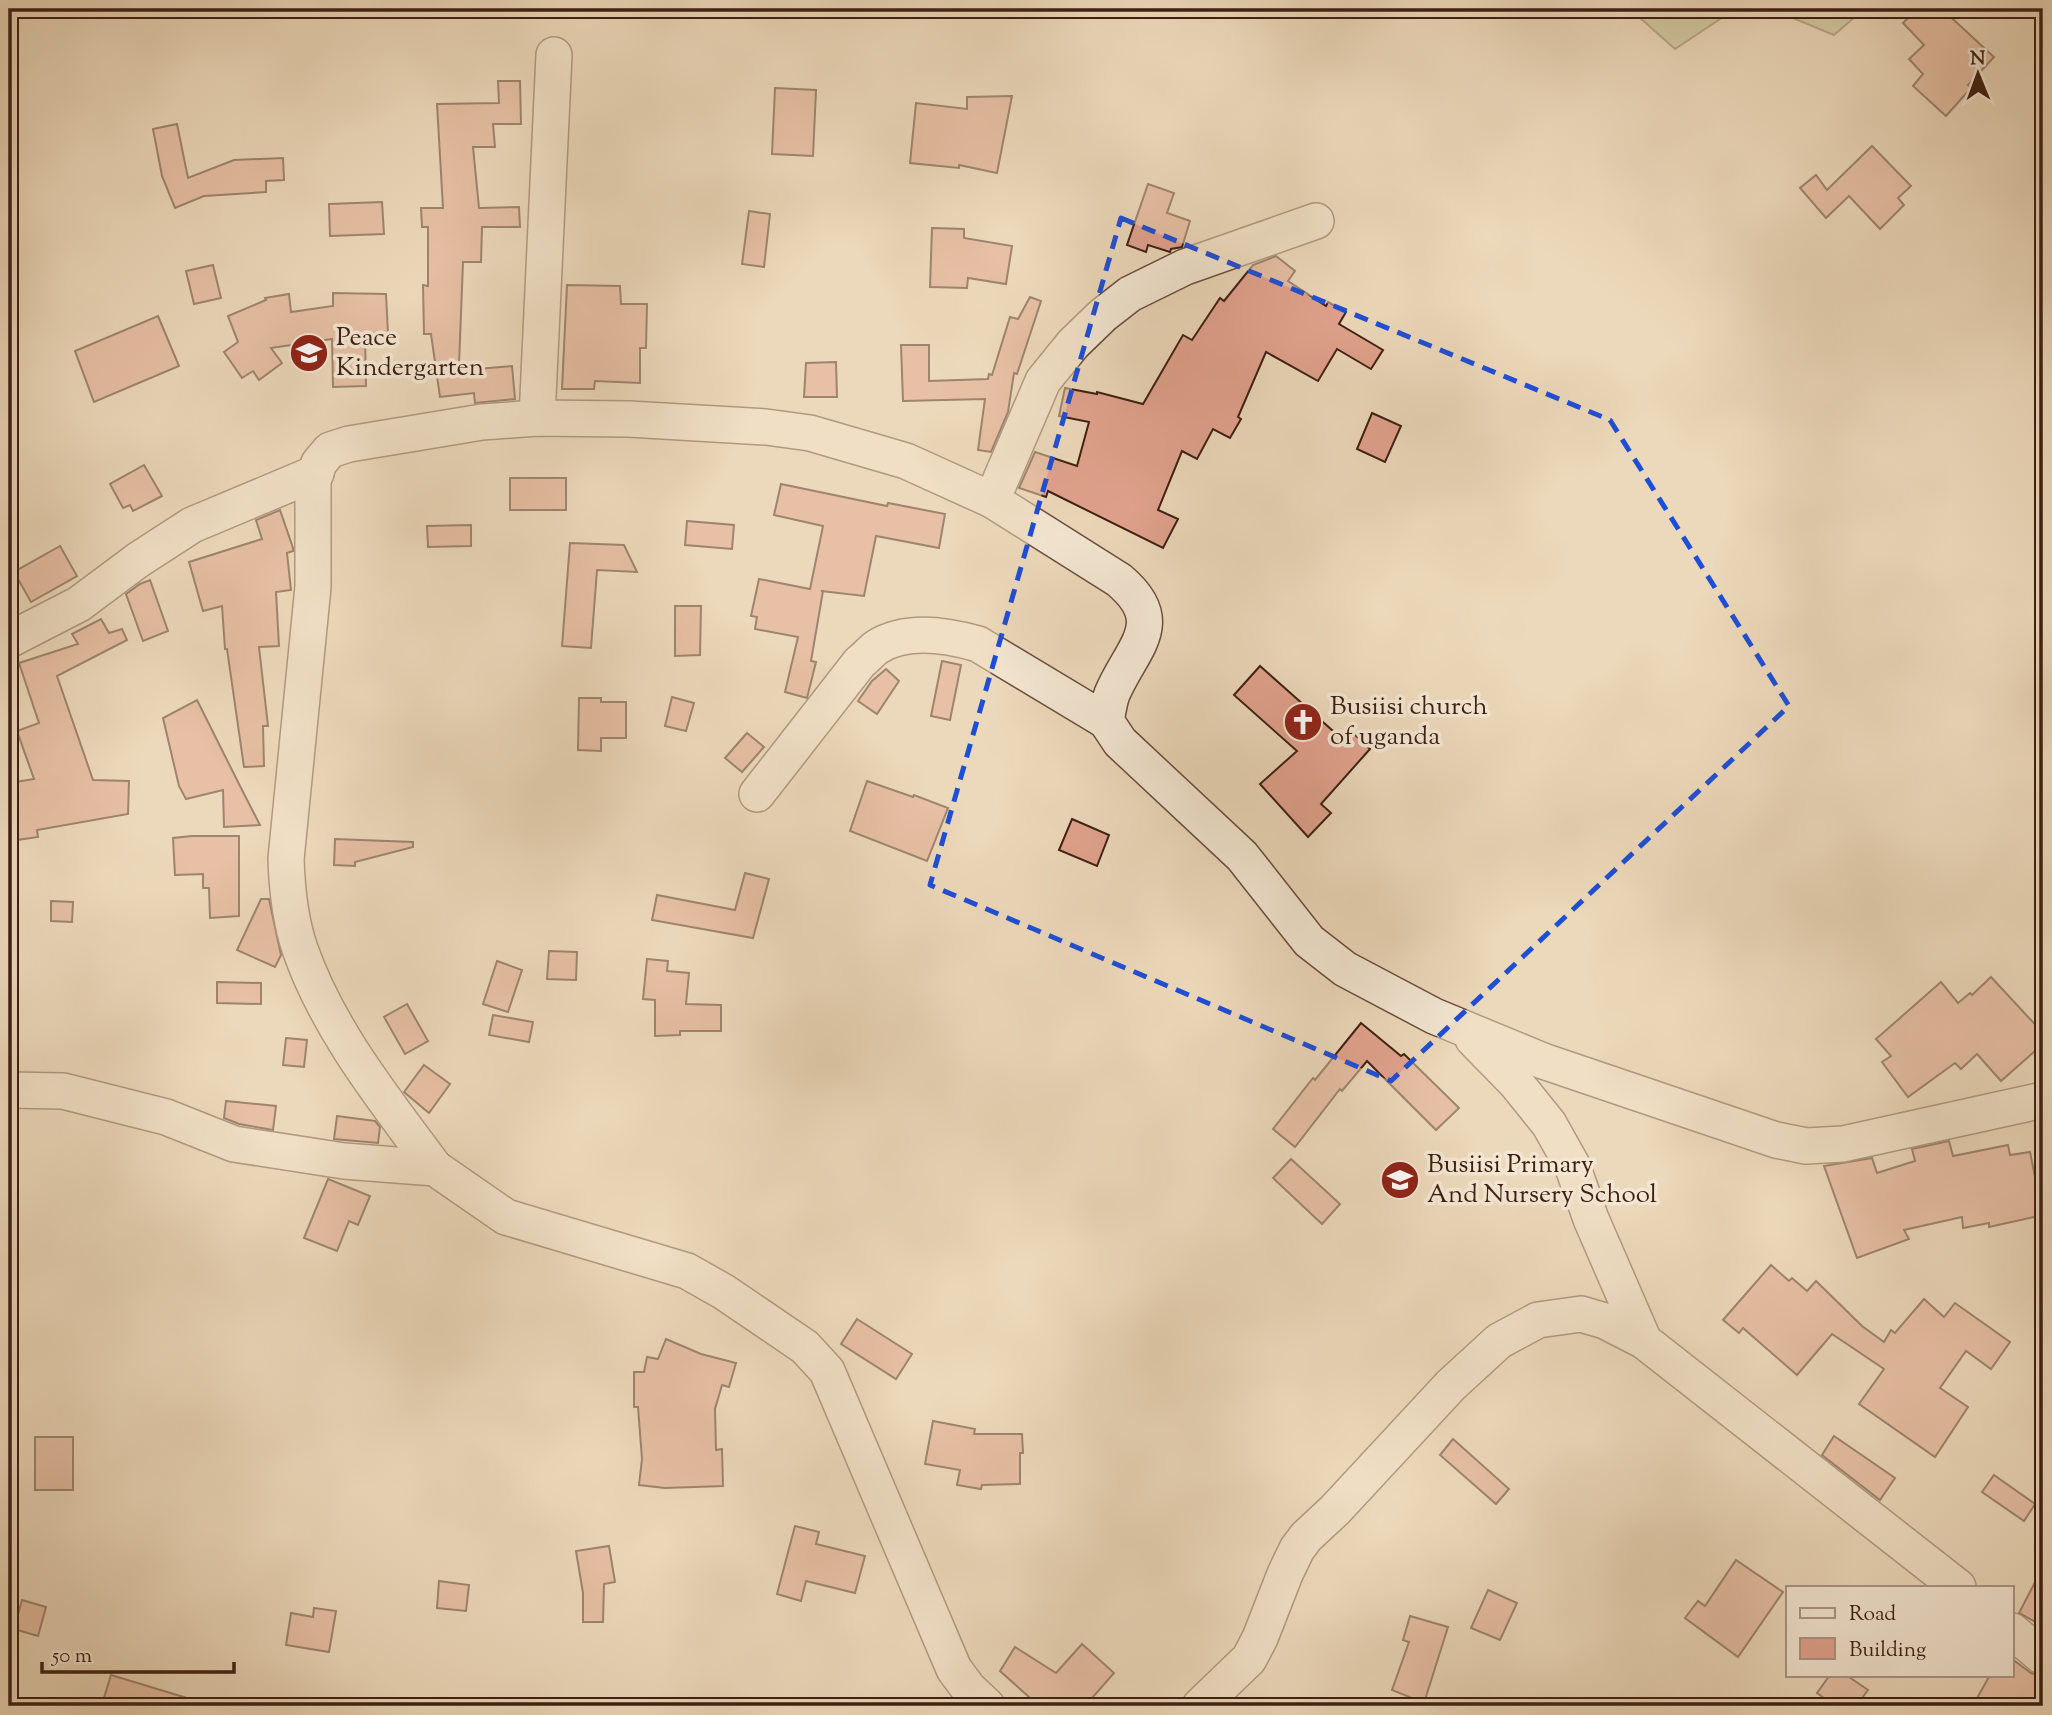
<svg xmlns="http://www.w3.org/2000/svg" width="2052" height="1715" font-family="'Sorts Mill Goudy',serif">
	<rect width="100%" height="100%" fill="#ecd8ba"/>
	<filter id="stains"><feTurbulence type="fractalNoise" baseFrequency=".00286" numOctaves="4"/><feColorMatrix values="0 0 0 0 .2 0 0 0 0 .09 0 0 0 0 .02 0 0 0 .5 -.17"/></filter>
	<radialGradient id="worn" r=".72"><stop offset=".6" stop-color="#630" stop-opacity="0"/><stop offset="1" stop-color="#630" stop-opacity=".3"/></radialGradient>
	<g fill="#b9be8f" stroke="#7b6e51" stroke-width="2">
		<polygon points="1630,9 1735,9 1675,49"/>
		<polygon points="1771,9 1864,9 1834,35"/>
	</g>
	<g fill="#e1a28d" stroke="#3d1f13" stroke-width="2">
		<polygon points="1897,9 1942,9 1994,57 1968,85 1971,88 1946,116 1913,86 1923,74 1909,59 1924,45 1903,23 1907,19"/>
		<polygon points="498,81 520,81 521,124 493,124 495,147 473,147 479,208 519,207 520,227 482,227 481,262 463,262 459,365 464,364 465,370 512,366 515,399 475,403 474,393 440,397 431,334 424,334 423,285 428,286 428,227 422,227 421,208 443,208 437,104 499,103"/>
		<polygon points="775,88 816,90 813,156 772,154"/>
		<polygon points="1012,96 997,173 959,165 959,168 910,163 916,103 967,109 967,97"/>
		<polygon points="177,124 188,178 234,160 283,158 284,180 266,181 266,192 204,196 175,208 162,176 153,129"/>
		<polygon points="1872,146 1911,186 1898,198 1904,205 1880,229 1849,196 1826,218 1800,188 1816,175 1827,190"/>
		<polygon points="1148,184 1174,193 1167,213 1190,221 1182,247 1171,249 1170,252 1148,245 1146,252 1127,245"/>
		<polygon points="382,202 384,234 330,236 329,204"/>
		<polygon points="749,211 770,214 764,267 742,264"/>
		<polygon points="932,228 964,229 964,238 1012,246 1006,284 968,278 967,288 930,287"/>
		<polygon points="1276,256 1295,271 1288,281 1326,306 1328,302 1346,312 1339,324 1383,350 1371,369 1337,349 1318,381 1266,352 1238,417 1241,419 1230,438 1213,429 1197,459 1182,451 1158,510 1178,519 1163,548 1048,491 1046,497 1019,488 1035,452 1077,466 1089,422 1059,416 1065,388 1097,394 1097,392 1143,404 1183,335 1192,340 1220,298 1224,301 1253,265"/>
		<polygon points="213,265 221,298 194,304 186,271"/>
		<polygon points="567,285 620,286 621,304 647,304 646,348 640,348 640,383 595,381 594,389 562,389"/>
		<polygon points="333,293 386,294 388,334 365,333 366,386 333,387 332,339 271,348 282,363 259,380 253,371 242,378 224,352 238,342 228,316 266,300 265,298 289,294 291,312 333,306"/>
		<polygon points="1030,297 1041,301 1017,374 1014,373 1008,412 991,452 978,450 985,399 903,401 901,345 929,345 929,381 988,379 989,374 992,375 1010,317 1018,319"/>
		<polygon points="158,316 179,366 94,402 75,351"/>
		<polygon points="836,362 837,397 804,397 806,363"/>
		<polygon points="1372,413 1401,426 1385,462 1357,449"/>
		<polygon points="144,465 162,496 133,511 130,505 123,508 110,484"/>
		<rect x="510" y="478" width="56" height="32"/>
		<polygon points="781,484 887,506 888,503 945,514 939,548 876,536 864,596 821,591 823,591 811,661 816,662 807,698 785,692 798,637 755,629 757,617 751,616 759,579 810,589 823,526 774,515"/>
		<polygon points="280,510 293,548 293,551 287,553 291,590 276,592 279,646 259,647 268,726 263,726 264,766 244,767 227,649 225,649 222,606 203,611 189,562 262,539 256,520"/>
		<polygon points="687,521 734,525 732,549 685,545"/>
		<polygon points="471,525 471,546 428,547 427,526"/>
		<polygon points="570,543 624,545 637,572 597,570 591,648 562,646"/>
		<polygon points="60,546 77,576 31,602 14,572"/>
		<polygon points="150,580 168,631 143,641 126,594 140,584"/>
		<polygon points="675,606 701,606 700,655 675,656"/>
		<polygon points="101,619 109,633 122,629 127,640 57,676 93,780 129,781 128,814 37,830 38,837 17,840 9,783 34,779 17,731 39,723 19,663 78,644 72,634"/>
		<polygon points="942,661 961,665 950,720 931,716"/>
		<polygon points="1260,666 1341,738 1349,729 1370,749 1321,804 1331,813 1308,837 1260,784 1297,751 1234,695"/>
		<polygon points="886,669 899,681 877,714 858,701 872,681"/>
		<polygon points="672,697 694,703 686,731 665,726"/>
		<polygon points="579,698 601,698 601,702 626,702 626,738 601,738 601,751 578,750"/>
		<polygon points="197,700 240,786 260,825 224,827 223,790 186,799 179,786 163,718"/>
		<polygon points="747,733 764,747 742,772 725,758"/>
		<polygon points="867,781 913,797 914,795 948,808 927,861 850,831"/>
		<polygon points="1072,819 1109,835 1097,866 1059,850"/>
		<polygon points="192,836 239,836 239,916 210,918 209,888 203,888 203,874 175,875 173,838"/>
		<polygon points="335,839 413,842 413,847 355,862 355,866 334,865"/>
		<polygon points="745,873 769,879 753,938 652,920 657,895 735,910"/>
		<polygon points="261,899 269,899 281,955 275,967 237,950"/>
		<polygon points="51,901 73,902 72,922 51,921"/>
		<polygon points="549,951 577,952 576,980 547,979"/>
		<polygon points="647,959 668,961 667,971 689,973 686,1004 721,1005 721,1031 680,1031 680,1035 655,1036 655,1000 643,999"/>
		<polygon points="497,961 522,970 508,1012 483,1004"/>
		<polygon points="1991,977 2043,1033 2043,1044 2001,1081 1977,1054 1961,1069 1955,1063 1908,1097 1882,1062 1891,1056 1876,1039 1941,982 1958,1003 1970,993 1972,995"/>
		<polygon points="217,982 261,983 261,1004 217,1003"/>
		<polygon points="407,1004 428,1041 405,1054 384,1017"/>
		<polygon points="493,1015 533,1022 529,1042 489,1035"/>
		<polygon points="1361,1023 1401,1056 1404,1054 1459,1108 1436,1130 1367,1061 1342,1091 1340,1089 1295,1147 1273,1129 1313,1078 1315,1080"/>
		<polygon points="286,1038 307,1040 304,1067 283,1065"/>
		<polygon points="424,1065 450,1084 429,1113 404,1092"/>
		<polygon points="226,1101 276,1106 273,1130 239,1124 224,1118"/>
		<polygon points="337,1116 375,1121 380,1127 378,1143 334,1139"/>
		<polygon points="1949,1141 1953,1156 2008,1145 2010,1155 2030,1152 2037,1187 2043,1186 2043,1215 1989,1227 1989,1223 1963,1228 1962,1217 1904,1230 1909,1239 1857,1258 1824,1166 1872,1158 1877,1173 1915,1161 1912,1149"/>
		<polygon points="1291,1159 1340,1204 1322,1224 1273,1178"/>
		<polygon points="328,1179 370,1196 358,1225 349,1221 337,1251 304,1238"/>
		<polygon points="1771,1265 1789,1281 1792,1278 1807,1291 1816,1281 1862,1326 1884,1342 1891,1330 1895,1333 1924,1299 1944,1317 1955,1303 2010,1342 1991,1369 1966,1351 1940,1388 1968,1407 1935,1457 1859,1404 1884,1369 1832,1334 1797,1375 1743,1328 1739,1333 1723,1320"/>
		<polygon points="857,1319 912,1354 896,1379 841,1344"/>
		<polygon points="666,1339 701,1354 736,1363 729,1387 722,1385 715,1409 716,1450 722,1449 723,1486 665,1488 639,1485 642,1459 638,1407 634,1407 634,1372 644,1372 647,1357 658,1359"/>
		<polygon points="933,1421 975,1429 974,1434 1022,1434 1023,1453 1020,1453 1020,1484 982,1485 981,1489 957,1485 960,1470 925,1464"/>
		<polygon points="1834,1436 1895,1478 1880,1500 1822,1455"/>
		<rect x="35" y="1437" width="38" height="53"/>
		<polygon points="1453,1439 1509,1489 1496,1504 1440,1455"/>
		<polygon points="1994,1475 2035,1504 2024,1521 1982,1492"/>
		<polygon points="795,1526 819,1532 816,1544 865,1556 855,1593 806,1581 801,1601 777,1594"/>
		<polygon points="609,1546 615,1582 604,1584 603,1622 583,1622 583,1593 576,1551"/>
		<polygon points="1736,1560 1783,1592 1738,1657 1685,1618 1698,1601 1705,1606"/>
		<polygon points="2043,1567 2043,1626 2019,1613"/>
		<polygon points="439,1581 469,1585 466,1611 437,1608"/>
		<polygon points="1488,1590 1517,1603 1500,1640 1471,1628"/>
		<polygon points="22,1600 46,1607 38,1636 14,1629"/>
		<polygon points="314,1608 336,1611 329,1652 286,1645 291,1613 313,1617"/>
		<polygon points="1410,1616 1448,1627 1424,1703 1392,1690 1409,1642 1403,1640"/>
		<polygon points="1082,1644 1114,1673 1085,1706 1039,1706 1000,1671 1015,1647 1056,1673"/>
		<polygon points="2012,1659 2031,1673 2043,1677 2043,1706 1989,1706 1976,1700 1990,1675 2012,1675"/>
		<polygon points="111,1675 197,1701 197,1706 120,1706 103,1701"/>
		<polygon points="1830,1675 1846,1675 1868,1690 1856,1706 1835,1706 1817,1693"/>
	</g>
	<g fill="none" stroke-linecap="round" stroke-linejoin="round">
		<g stroke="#694d3d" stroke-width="38">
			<g id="minor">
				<polyline points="537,418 554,55"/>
				<polyline points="992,500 1043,381 1073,344 1103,315 1130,294 1185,267 1316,221"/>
				<polyline points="9,640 79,604 138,560 192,525 316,473"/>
				<path d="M757 794 860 662C866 658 871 651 877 647 907 628 947 635 978 644L1106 721"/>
				<polyline points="1473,1039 1516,1083 1549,1124 1572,1165 1591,1219 1644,1341"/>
				<polyline points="9,1090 63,1091 166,1117 234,1144 344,1161 435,1168 506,1217 687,1271 724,1292 805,1347 827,1371 954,1669 968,1688 987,1706"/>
				<path d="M435 1168C385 1100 328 1030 300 949 290 920 287 890 286 859L313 587V481L319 463 330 450 349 444 482 422 537 418 629 419 766 427 810 433 906 461 992 500 1119 580C1170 623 1132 647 1112 694 1109 702 1108 712 1106 721L1120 742 1242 856 1309 941 1345 969 1434 1016 1543 1061 1776 1140 1806 1146 1843 1144 2043 1100"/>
				<polyline points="2012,1631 2043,1657"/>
				<polyline points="1200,1706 1249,1659 1260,1638 1285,1574 1297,1549 1306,1537 1335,1510 1451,1385 1499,1341 1538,1320 1581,1314 1605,1321 1644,1341 1958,1587"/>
			</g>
		</g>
		<use href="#minor" stroke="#f3e6d2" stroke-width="35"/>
	</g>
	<path d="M0 0H2052V1715H0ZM1121 218 1610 420 1789 706 1391 1081 930 885Z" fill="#ecd8ba" fill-opacity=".55" fill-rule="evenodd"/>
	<path fill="none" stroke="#1d4ed8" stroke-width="5" stroke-dasharray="14 9" stroke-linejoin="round" d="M1121 218 1610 420 1789 706 1391 1081 930 885Z"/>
	<defs>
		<g id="school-disc" transform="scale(2.0125)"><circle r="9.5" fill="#8f2418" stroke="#f3e6d2"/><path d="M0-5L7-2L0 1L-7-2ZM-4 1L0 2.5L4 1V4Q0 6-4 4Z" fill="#fff"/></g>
		<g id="church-disc" transform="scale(2.0125)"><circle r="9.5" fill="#8f2418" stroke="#f3e6d2"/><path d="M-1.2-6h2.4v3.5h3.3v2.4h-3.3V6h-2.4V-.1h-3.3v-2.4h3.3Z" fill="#fff"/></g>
	</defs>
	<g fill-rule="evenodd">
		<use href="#school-disc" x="309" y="353"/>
		<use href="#church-disc" x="1303" y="722"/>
		<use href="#school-disc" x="1400" y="1180"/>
	</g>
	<g text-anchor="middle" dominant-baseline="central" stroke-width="7" stroke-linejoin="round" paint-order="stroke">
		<g font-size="26" fill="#3d1f13" stroke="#f3e6d2" text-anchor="start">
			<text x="336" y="338">Peace<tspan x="336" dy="30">Kindergarten</tspan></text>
			<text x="1330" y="707">Busiisi church<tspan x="1330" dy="30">of uganda</tspan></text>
			<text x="1427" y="1165">Busiisi Primary<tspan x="1427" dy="30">And Nursery School</tspan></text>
		</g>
	</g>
	<rect width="2052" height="1715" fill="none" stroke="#ecd8ba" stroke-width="35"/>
	<rect x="10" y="10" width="2031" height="1694" fill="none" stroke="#3d1f13" stroke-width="3.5"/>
	<rect x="18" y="18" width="2017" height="1680" fill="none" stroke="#3d1f13" stroke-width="2"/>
	<rect x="1786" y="1586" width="228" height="91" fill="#f3e6d2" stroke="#aa9686" stroke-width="2"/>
	<rect x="1800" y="1608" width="35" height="10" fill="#f3e6d2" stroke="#aa9686" stroke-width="2"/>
	<text x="1849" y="1620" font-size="21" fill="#3d1f13">Road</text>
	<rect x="1800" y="1638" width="35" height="21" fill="#e1a28d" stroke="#aa9686" stroke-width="2"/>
	<text x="1849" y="1656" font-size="21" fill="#3d1f13">Building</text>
	<g transform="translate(1978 74) rotate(359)" stroke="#f3e6d2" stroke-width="5" paint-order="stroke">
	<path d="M0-5L12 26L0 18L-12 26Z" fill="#3d1f13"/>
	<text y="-10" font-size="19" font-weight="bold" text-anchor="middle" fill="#3d1f13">N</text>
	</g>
	<path d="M42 1662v10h192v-10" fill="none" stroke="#3d1f13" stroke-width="3.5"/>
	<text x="52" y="1662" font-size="21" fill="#3d1f13" stroke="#f3e6d2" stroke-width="5" paint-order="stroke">50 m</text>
	<rect width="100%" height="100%" filter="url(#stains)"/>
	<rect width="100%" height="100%" fill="url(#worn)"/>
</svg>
